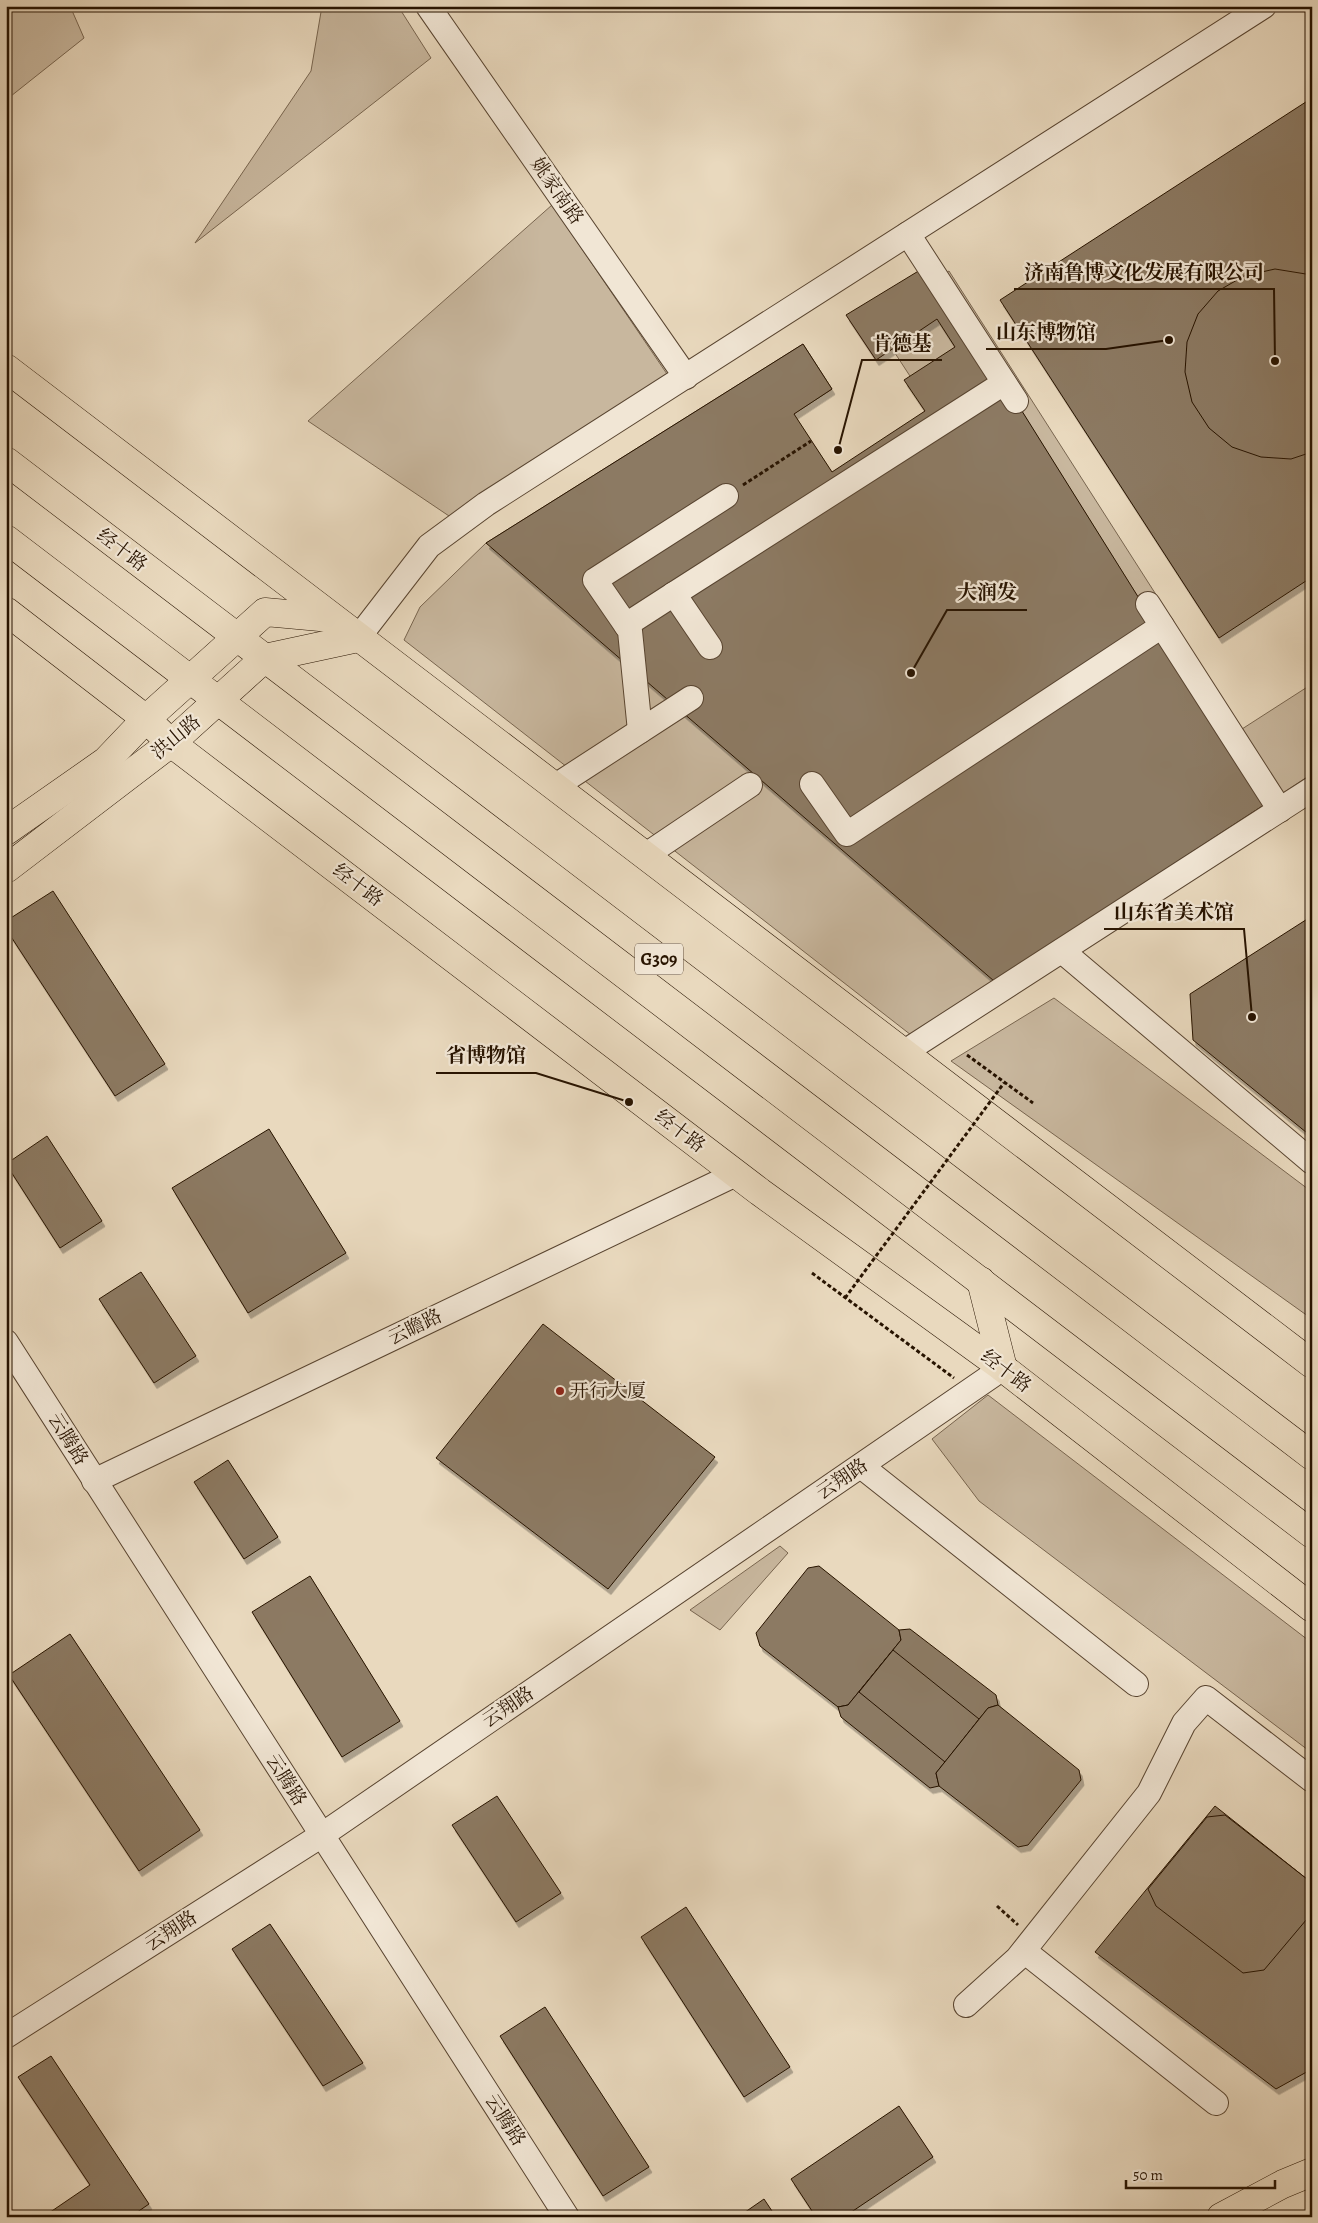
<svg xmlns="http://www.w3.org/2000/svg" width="1318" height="2223" font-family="Alegreya,'Noto Serif SC',serif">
	<defs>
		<filter id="shadow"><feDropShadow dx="3" dy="5.5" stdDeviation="0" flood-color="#0004"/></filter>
	</defs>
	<rect width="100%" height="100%" fill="#e9d9be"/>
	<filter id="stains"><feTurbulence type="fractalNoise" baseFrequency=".004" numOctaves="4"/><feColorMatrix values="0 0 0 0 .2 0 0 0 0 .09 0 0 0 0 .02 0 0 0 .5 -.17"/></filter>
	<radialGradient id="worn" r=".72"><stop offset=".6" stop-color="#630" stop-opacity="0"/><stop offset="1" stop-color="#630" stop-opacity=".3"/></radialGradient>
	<g fill="#c8b79e" stroke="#78654f">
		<polygon points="6,6 70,6 84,38 6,100"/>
		<polygon points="322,6 398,6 431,58 195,243 311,71"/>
		<polygon points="552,205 667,374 452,518 308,421"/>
		<polygon points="949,271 1242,729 1312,684 1312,774 911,1035 404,640 420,607 486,543 803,344 832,389 709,469 756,543 942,425 872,318"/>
		<polygon points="1054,998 1312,1192 1312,1319 951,1061"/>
		<polygon points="988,1395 1312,1643 1312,1753 979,1501 932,1439"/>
		<polygon points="780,1546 788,1553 720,1630 690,1610"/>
	</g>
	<g fill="#8c7a63" stroke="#271300" filter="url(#shadow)">
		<polygon points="1312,98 1312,577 1219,638 1000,300"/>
		<polygon points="930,264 1267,803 994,981 486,543 803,344 832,389 794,414 832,472 925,411 904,380 955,347 937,319 876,360 846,315"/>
		<polygon points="1275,269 1312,275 1312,452 1291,459 1261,457 1232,447 1209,428 1192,402 1185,372 1187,342 1198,314 1218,291 1244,276"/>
		<polygon points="53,891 165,1064 115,1096 6,929 6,921"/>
		<polygon points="1312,916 1312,1137 1193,1040 1190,994"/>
		<polygon points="269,1129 346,1253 248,1313 172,1188"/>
		<polygon points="47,1136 102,1221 60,1248 6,1164"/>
		<polygon points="141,1272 196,1356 154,1383 99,1299"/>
		<polygon points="543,1324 715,1457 608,1589 436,1458"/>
		<polygon points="228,1460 278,1537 244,1559 194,1482"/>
		<polygon points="819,1566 899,1630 901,1640 848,1705 838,1707 760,1646 756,1633 808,1568"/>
		<polygon points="310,1576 400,1721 342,1757 252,1612"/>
		<polygon points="910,1629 996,1695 998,1705 988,1708 936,1773 939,1786 930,1788 841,1717 838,1707 848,1705 901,1640 899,1630"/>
		<polygon points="70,1634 200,1830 139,1871 9,1675"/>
		<polygon points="893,1650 979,1719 945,1762 859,1692"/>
		<polygon points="998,1705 1079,1770 1081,1780 1028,1845 1018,1847 939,1786 936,1773 988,1708"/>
		<polygon points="497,1796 561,1893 516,1922 452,1825"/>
		<polygon points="1215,1806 1312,1883 1312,2069 1276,2089 1095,1952"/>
		<polygon points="1225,1815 1312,1883 1312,1913 1264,1970 1243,1973 1156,1906 1148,1889 1207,1817"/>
		<polygon points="686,1907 790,2067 744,2097 641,1937"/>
		<polygon points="270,1924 363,2063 323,2086 232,1949"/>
		<polygon points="545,2007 649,2167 603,2196 500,2036"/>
		<polygon points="51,2056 149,2204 130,2217 43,2217 90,2185 18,2077"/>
		<polygon points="899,2106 933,2157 844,2217 816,2217 791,2179"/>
		<polygon points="764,2199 776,2217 738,2217"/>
	</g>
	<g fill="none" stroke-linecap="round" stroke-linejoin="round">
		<g stroke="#584430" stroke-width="26">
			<g id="minor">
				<polyline points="428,6 686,377"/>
				<polyline points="908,234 1016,401"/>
				<polyline points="1148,604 1280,810"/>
				<polyline points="626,625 674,594"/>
				<polyline points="358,638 429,546 486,504 1264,6"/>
				<polyline points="710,647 674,594 1004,383"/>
				<polyline points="640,731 630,631 595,580 726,496"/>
				<polyline points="812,784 847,834 1162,626"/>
				<polyline points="554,787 691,698"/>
				<polyline points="646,855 750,785"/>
				<polyline points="1062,951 1312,1162"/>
				<polyline points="903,1053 1312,789"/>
				<polyline points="6,1342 567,2217"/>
				<polyline points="861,1466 1136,1684"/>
				<polyline points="94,1481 736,1174"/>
				<polyline points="1024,1951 1216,2103"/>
				<polyline points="966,2005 1017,1959 1149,1793 1184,1723 1206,1698 1312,1780"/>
				<polyline points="6,2036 322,1835 1003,1368"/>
			</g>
		</g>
		<g stroke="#271300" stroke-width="29">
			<g id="major">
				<polyline points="6,368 1312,1364"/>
				<polyline points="6,611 146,719 171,743 760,1192 1003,1368 1312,1608"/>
				<polyline points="6,831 106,761 146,719 265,612 331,618"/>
				<polyline points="6,869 171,743 265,658 358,638"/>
				<polyline points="1221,2217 1283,2184 1312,2172"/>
			</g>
		</g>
		<g stroke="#271300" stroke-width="29">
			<g id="highway">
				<polyline points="6,461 1312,1456"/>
				<polyline points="6,539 1312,1534"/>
				<polyline points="981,1281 1003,1368"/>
			</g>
		</g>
		<g stroke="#271300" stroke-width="3" stroke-dasharray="4 2.5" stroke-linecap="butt">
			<polyline points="743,485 811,441"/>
			<polyline points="812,1273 954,1378"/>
			<polyline points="997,1906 1018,1925"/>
		</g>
		<use href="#minor" stroke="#f1e6d5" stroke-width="24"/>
		<use href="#major" stroke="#e9d9be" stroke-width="28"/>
		<use href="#highway" stroke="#e9d9be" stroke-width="28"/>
		<g stroke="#271300" stroke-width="3" stroke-dasharray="4 2.5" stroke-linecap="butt">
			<polyline points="967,1055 1033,1103"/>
			<polyline points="845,1298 1004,1083"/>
		</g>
	</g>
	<circle fill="#8f2418" stroke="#f1e6d5" stroke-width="2" cx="560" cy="1391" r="5"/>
	<g text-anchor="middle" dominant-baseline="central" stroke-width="4.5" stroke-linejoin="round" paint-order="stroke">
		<rect fill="#f1e6d5" stroke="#645240" stroke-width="1" x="635" y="943.5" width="48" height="31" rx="4"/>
		<g font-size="18" font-weight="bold" fill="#271300">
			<text x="659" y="959">G309</text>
		</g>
		<g font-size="19" fill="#271300" stroke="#f1e6d5">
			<text transform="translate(557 191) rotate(55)">姚家南路</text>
			<text transform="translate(122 550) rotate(37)">经十路</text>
			<text transform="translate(176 737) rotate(-40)">洪山路</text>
			<text transform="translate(358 885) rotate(37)">经十路</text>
			<text transform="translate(680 1131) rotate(37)">经十路</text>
			<text transform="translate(415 1327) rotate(-26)">云瞻路</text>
			<text transform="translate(1006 1371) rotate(37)">经十路</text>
			<text transform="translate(68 1439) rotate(58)">云腾路</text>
			<text transform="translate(842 1479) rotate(-34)">云翔路</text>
			<text transform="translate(508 1707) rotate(-34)">云翔路</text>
			<text transform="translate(286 1780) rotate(57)">云腾路</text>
			<text transform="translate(171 1931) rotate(-33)">云翔路</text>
			<text transform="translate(505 2120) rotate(57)">云腾路</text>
		</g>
		<g font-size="19" fill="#271300" stroke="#f1e6d5" text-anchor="start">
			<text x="570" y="1391">开行大厦</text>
		</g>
	</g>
	<path fill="none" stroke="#271300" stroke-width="2" d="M1275 361L1274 289H1014M1169 340L1106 349H986M838 450L862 360H942M911 673L947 610H1027M1252 1017L1244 929H1104M629 1102L536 1073H436"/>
	<g fill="#271300" stroke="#f1e6d5" stroke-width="2">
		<circle cx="1275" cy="361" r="5"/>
		<circle cx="1169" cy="340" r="5"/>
		<circle cx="838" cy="450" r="5"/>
		<circle cx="911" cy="673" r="5"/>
		<circle cx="1252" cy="1017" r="5"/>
		<circle cx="629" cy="1102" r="5"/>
	</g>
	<g font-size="20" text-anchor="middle" font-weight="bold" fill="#271300" stroke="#f1e6d5" stroke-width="4.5" stroke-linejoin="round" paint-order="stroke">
		<text x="1144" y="279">济南鲁博文化发展有限公司</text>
		<text x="1046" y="339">山东博物馆</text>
		<text x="902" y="350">肯德基</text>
		<text x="987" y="599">大润发</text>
		<text x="1174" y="919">山东省美术馆</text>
		<text x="486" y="1062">省博物馆</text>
	</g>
	<rect width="1318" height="2223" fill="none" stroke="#e9d9be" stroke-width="25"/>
	<rect x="8" y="8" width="1303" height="2208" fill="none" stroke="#271300" stroke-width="2.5"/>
	<rect x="12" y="12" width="1293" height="2198" fill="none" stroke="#271300"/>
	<path d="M1126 2180v8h149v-8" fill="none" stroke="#271300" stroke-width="2.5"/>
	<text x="1133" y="2180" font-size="15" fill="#271300" stroke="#f1e6d5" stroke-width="4" paint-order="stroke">50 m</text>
	<rect width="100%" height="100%" filter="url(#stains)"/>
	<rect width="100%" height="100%" fill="url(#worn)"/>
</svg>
